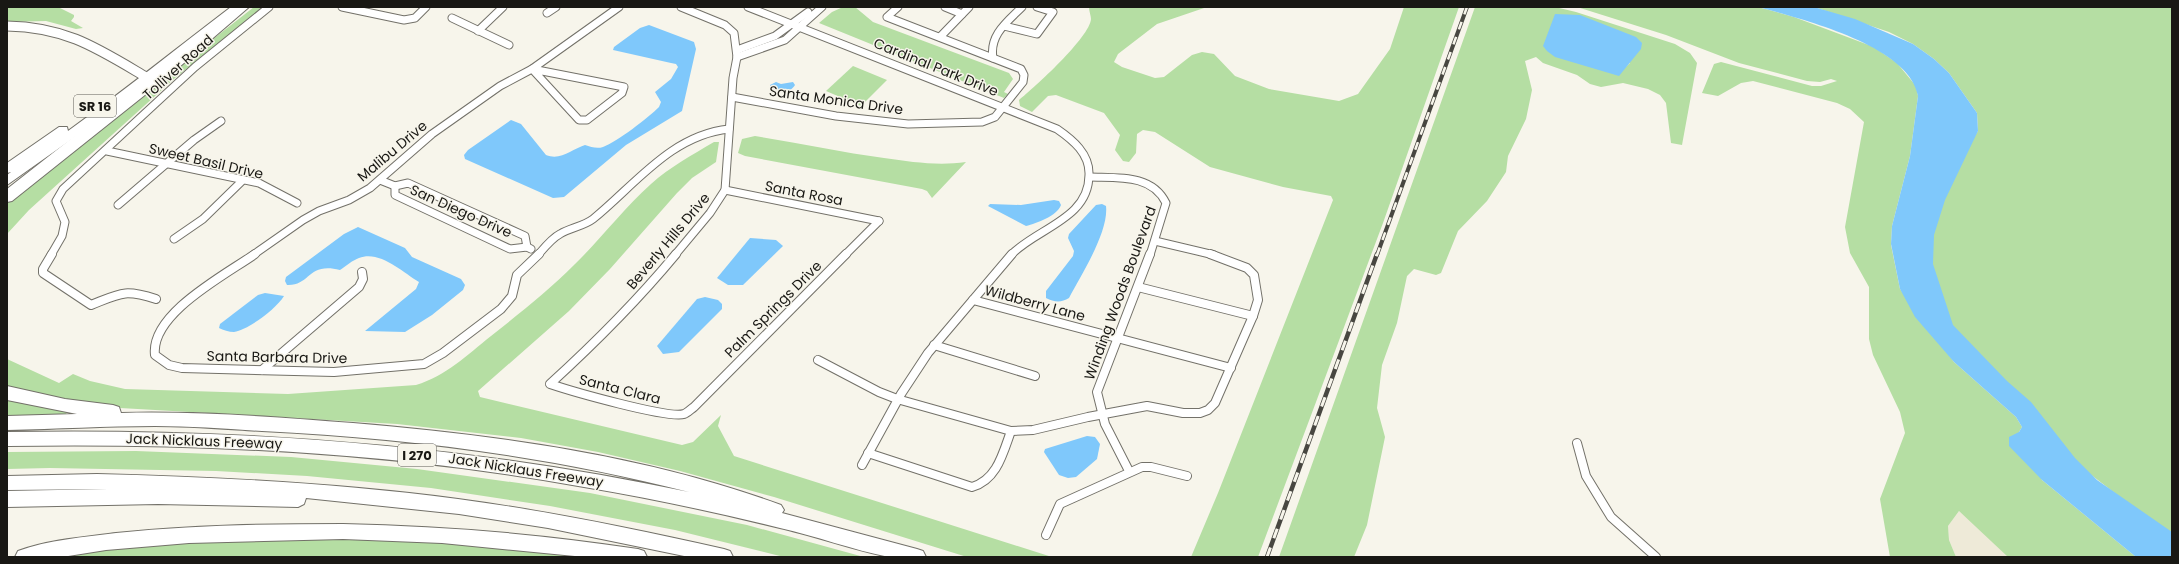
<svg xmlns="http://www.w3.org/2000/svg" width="2179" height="564" font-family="Poppins,sans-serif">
	<rect width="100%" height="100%" fill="#f7f5eb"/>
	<polygon fill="#eeead8" points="1959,511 1985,533 2008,557 1956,557 1949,540 1948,526"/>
	<g fill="#b5dea3" fill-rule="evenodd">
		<polygon points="7,7 58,7 74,15 74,17 71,21 83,28 76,29 46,21 7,22"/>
		<polygon points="254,7 264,7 175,78 29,210 7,234 7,201 10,198"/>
		<polygon points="843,7 855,7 873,22 1009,73 1013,79 1004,92 1008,94 1004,98 819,23 832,12"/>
		<path d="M1089 7H1207L1157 24 1118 54 1114 62 1122 67 1155 78 1164 77 1192 55 1202 52 1214 54 1235 76 1269 89 1339 101 1358 94 1390 49 1404 7H1459L1383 223 1258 557H1191L1218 493 1333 200 1331 196 1283 187 1210 167 1155 132 1143 130 1137 134 1136 153 1129 162 1123 161 1115 150 1120 135 1104 113 1056 95 1048 96 1032 112 1020 106 1019 100C1034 88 1090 37 1091 19 1091 16 1089 11 1089 7Z"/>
		<path d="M1475 7H1555L1576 12 1675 44 1690 53 1697 63 1682 145 1671 143 1666 103 1660 95 1648 89 1623 83 1601 87 1590 84 1577 75 1543 63 1536 57 1525 61 1532 90 1526 119 1508 156 1506 172 1487 201 1458 231 1441 273 1436 275 1414 269 1407 276 1397 323 1382 365 1377 408 1385 437 1367 525 1354 557H1279ZM1555 15 1630 63 1620 72Z"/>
		<polygon points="1577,7 1758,7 1794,17 1874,47 1897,63 1916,86 1918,96 1910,156 1892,226 1891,245 1900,289 1954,362 2016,417 2022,427 2019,432 2042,480 2136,557 2008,557 1959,511 1948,526 1949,540 1956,557 1890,557 1880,499 1905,433 1900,412 1873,355 1869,339 1869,287 1850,253 1845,227 1864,122 1850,109 1837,103 1753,81 1741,83 1718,96 1702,93 1714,64 1721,62 1812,86 1821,86 1837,81 1831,79 1820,82 1807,81 1739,63 1666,35"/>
		<polygon points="1814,7 2172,7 2172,537 2051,444 2004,384 1950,325 1926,260 1929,207 1978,131 1977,113 1949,73 1934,59 1913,44 1889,32"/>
		<polygon points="853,66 887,80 861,106 826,91"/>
		<path d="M755 136C798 143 841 152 884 158 912 162 938 166 966 162L932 198 927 191 922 189 745 156 738 153 742 139Z"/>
		<path d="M714 142H719L716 162 692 178 677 193 610 269 569 311 478 391 480 397 682 445 693 442 721 415 718 426 734 456 1052 557H967L774 497 680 471 598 452 521 438 397 424 120 408 47 397 7 387V359L59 383 73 374 90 381 125 389 288 394 416 385C446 376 467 355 491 336 520 313 548 291 574 265 601 239 623 209 651 184 670 167 692 155 714 142Z"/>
		<polygon points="7,398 69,410 66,414 7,417"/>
		<polygon points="136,451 291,457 417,469 590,493 747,525 864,557 784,557 675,530 550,506 431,488 307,476 216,471 50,468 7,469 7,452"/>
		<polygon points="352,539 458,544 585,557 66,557 137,545 205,541"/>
	</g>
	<g fill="#7fc8fb">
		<path d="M1758 7H1814L1855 19 1913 44 1934 59 1949 73 1977 113 1978 131 1945 200 1934 235 1933 264 1953 325 2007 381 2031 402 2075 458 2097 480 2172 532V557H2136L2042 480 2009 446V437L2019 432 2022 427 2016 417 1954 362 1915 317 1900 289 1891 244 1892 226 1910 156 1918 96C1909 45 1801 19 1758 7Z"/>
		<polygon points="1555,14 1580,15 1636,37 1642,43 1641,49 1619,76 1555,57 1547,51 1543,46"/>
		<path d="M649 25 694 42 696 49 682 111 626 145 564 197 553 198 465 159 464 155 468 150 511 120 521 124 546 155C561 161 572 149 585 145 591 147 597 149 603 147 617 142 649 117 659 107L661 102 655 92 671 79 678 67 676 64 671 63 613 50 614 47 640 28Z"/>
		<path d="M776 82 781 84 793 82 795 85C790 94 778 91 770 88V85Z"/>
		<path d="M1054 200 1059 201 1061 205C1057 216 1037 223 1026 226L988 206 990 204 1021 205Z"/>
		<path d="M1102 204 1106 206C1109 232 1081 275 1069 298 1061 303 1054 302 1046 298V291L1073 256 1074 251 1068 238 1069 234 1096 205Z"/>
		<path d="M358 227 405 248 412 257 461 279 465 285 463 290 432 315 405 332 365 331 416 289 419 282C402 272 380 250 359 258 353 260 346 266 340 270 307 262 311 286 287 285L285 281 286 277 344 234Z"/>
		<polygon points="750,238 776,240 783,246 743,285 728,285 717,278"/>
		<path d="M265 293 284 296C276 309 248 330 234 332 229 332 223 330 219 328L220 324 258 295Z"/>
		<polygon points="705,297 718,300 722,304 722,309 679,352 663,354 657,346 697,299"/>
		<polygon points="1087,436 1095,437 1100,444 1097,459 1076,477 1068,478 1059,475 1044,452 1045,449"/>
	</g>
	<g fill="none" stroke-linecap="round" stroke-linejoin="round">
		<g stroke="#737169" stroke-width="9">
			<g id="minor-far1">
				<polyline points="342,7 404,20 415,18 426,7"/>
				<path d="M748 7 1057 129C1073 140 1090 154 1089 175 1089 219 1037 228 1011 255"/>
				<polyline points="945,7 962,14"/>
				<polyline points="547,13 556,7"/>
				<polyline points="452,18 509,45"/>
				<polyline points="1004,26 1037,34 1053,12 1037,7"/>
				<polyline points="478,31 503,7"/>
				<polyline points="940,37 969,7"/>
				<polyline points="737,50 775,36 808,12"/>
				<polyline points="737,57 785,40 822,7"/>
				<path d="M993 58C989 35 1007 22 1022 7"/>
				<polygon points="532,69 624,87 622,93 587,120 579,120"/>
				<polyline points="732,97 836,116 908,124 982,122 995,117 1023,82 1024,75 1021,69 887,17 898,7"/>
				<polyline points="107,151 259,183 297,203"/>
				<path d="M1090 177C1118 178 1152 174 1166 203L1150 255"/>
				<polyline points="380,180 395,186 408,183 525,236 527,247"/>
				<polyline points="395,186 395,195 510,249 527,247 531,249"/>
				<polyline points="725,190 879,221"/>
				<polyline points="118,205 194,140 221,121"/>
				<polyline points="174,239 203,219 243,180"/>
				<polyline points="1155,241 1214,255"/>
				<polyline points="51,255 62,236 65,222 56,201 63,189 195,67 269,7"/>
				<polyline points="253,255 303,220 319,211 349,200 370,188 432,134 500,86 532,69 619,7"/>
				<path d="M538 255C544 248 552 238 560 234 570 228 584 226 593 219 635 185 671 135 729 129"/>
				<polyline points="675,255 710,213 725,190 733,78 737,57 734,33 725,25 681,7"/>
				<polyline points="845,255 879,221"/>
			</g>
		</g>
		<g stroke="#737169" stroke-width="10">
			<g id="minor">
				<path d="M52 254 43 269V273L91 305C121 293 124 289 156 299"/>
				<path d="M255 254C225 275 150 314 155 355L169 365 182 368 334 372 424 364 443 353 501 309 512 296 517 275 539 254"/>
				<path d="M676 254C637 301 595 343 550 384 571 391 668 419 684 414 687 413 691 409 694 407L846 254"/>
				<polyline points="1138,287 1253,316"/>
				<polyline points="973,300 1231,368"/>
				<polyline points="934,345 1035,376"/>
				<polyline points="818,360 879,392 897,399 1011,431 1033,430 1088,417 1147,406 1183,413 1200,413 1208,410 1215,403 1253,316 1258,300 1254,275 1247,268 1210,254"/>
				<polyline points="262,370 359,287 363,279 362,272"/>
				<polyline points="1577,443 1586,476 1611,517 1656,557"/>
				<path d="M868 453 972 487C997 480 1003 453 1011 431"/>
				<polyline points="862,465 901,394 928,353 1012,254"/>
				<polyline points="1129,471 1105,424 1097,392 1150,254"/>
				<polyline points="1046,535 1060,504 1142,467 1151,467 1187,476"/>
			</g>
		</g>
		<g stroke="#737169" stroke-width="11">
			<path id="tertiary" d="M7 26C66 27 97 48 146 77"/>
		</g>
		<g stroke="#737169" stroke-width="2">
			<path id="primary" d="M231 7H243L127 100 7 185V175L11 172 7 173V163L59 127H67L68 131C124 91 177 48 231 7Z"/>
		</g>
		<g stroke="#737169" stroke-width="2">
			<g id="motorway">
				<polygon points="235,7 249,7 170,75 12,201 7,202 7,189 160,69"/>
				<path d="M7 386 65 399 113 405 119 407 121 413C198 411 276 417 353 423 496 435 645 455 781 505L784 510 782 513 917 549 923 551 926 557C914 557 900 559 889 557 853 550 816 536 780 528 715 512 650 498 584 487 393 452 200 443 7 446V432C237 428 463 444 689 492 549 456 406 438 262 431 227 429 191 426 155 426 106 426 56 429 7 430V416L77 414 7 400Z"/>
				<path d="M97 474C218 477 338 483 458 499 548 511 636 529 724 549L730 551 733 557H689L548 528 459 514 306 498 304 504 298 507 158 504 7 507V491L108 489 7 490V476Z"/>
				<path d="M343 524C442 526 540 534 638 549L644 551 647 557H585L442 543 343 539 189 543 106 550 62 557H15L18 551C48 540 84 537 116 533 192 525 268 524 343 524Z"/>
			</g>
		</g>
		<use href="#minor-far1" stroke="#fff" stroke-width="7"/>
		<use href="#minor" stroke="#fff" stroke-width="8"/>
		<use href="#tertiary" stroke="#fff" stroke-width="9"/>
		<use href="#primary" fill="#fff" fill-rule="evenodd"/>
		<use href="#motorway" fill="#fff" fill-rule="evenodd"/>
		<g stroke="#484741" stroke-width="4">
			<polyline id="rail-far1" points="1377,255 1467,7"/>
		</g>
		<g stroke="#484741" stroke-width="4.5">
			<polyline id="rail" points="1267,557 1377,254"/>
		</g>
		<use href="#rail-far1" stroke="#f7f5eb" stroke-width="2.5" stroke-dasharray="8" stroke-linecap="butt"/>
		<use href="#rail" stroke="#f7f5eb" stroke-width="3" stroke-dasharray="10" stroke-linecap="butt"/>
	</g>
	<g text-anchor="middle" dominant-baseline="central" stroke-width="3" stroke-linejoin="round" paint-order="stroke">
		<g fill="#f7f5eb" stroke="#5c5a54" stroke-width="1">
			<rect x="74" y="95" width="42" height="22" rx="3"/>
			<rect x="398" y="444" width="38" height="22" rx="3"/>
		</g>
		<g font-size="13" font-weight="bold" fill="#191814">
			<text x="95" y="106">SR 16</text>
			<text x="417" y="455">I 270</text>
		</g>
		<g font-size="14" fill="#191814" stroke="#f7f5eb">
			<text transform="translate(178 67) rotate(-42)">Tolliver Road</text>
			<text transform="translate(936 67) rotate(22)">Cardinal Park Drive</text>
			<text transform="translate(836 100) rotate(8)">Santa Monica Drive</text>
			<text transform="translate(392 151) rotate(-40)">Malibu Drive</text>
			<text transform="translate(206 161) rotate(13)">Sweet Basil Drive</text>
			<text transform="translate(804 193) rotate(11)">Santa Rosa</text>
			<text transform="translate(461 211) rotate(24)">San Diego Drive</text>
			<text transform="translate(668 241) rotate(-50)">Beverly Hills Drive</text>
			<text transform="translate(1120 293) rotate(-70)">Winding Woods Boulevard</text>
			<text transform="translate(1035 303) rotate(15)">Wildberry Lane</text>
			<text transform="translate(773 309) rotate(-45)">Palm Springs Drive</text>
			<text transform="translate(277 357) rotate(1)">Santa Barbara Drive</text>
			<text transform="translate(620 389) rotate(14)">Santa Clara</text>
			<text transform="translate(204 441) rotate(2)">Jack Nicklaus Freeway</text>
			<text transform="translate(526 470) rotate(9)">Jack Nicklaus Freeway</text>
		</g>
	</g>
	<rect width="2179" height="564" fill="none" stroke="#191814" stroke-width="16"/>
</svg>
